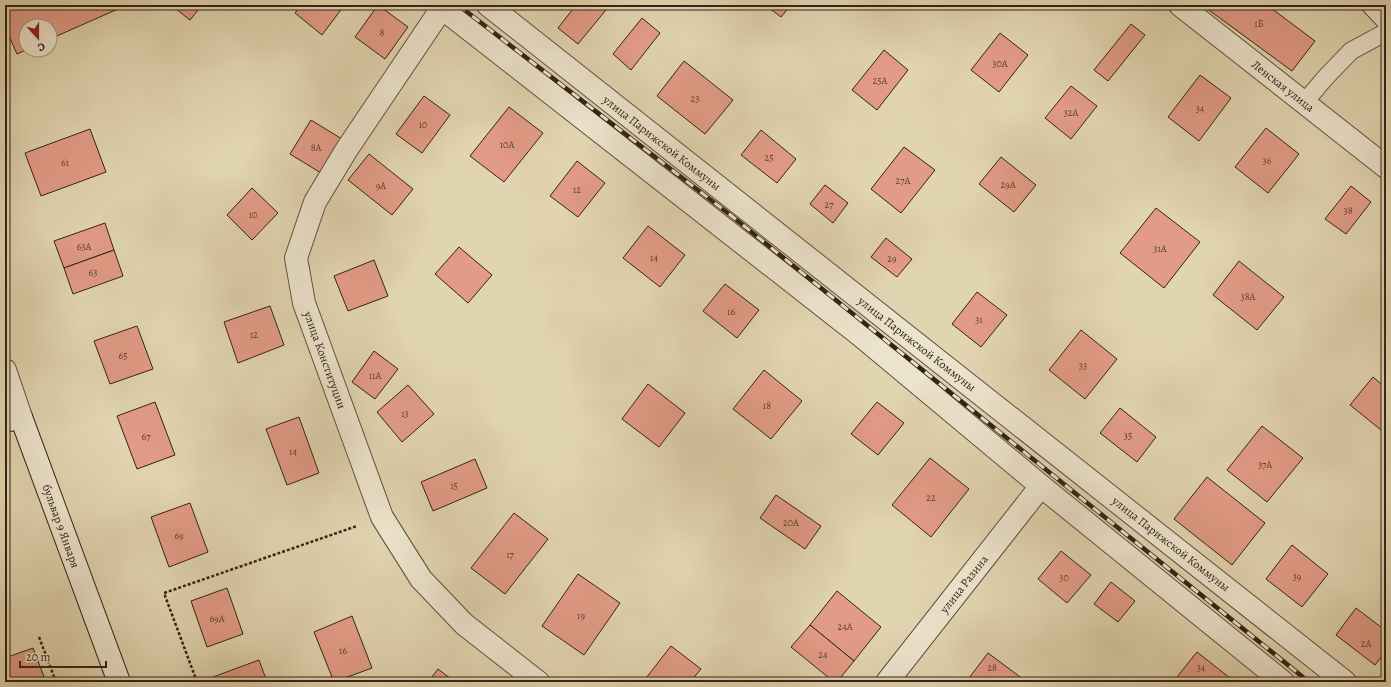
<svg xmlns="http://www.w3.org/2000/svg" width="1391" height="687" font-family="Alegreya,serif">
	<rect width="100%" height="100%" fill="#e1d4b0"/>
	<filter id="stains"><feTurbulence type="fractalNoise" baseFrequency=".005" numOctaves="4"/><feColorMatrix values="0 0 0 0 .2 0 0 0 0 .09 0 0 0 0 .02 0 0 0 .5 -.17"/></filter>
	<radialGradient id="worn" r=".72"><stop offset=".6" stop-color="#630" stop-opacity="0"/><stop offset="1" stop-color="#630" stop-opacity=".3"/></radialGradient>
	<g fill="#e29b87" stroke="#322317">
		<polygon points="5,5 127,5 50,39 50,26 26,26 26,50 17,54 5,27"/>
		<polygon points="171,5 202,5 190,20"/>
		<polygon points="301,5 340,5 343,7 322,35 295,13"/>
		<polygon points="378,5 408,27 385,59 355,37"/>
		<polygon points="576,5 610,5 578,44 558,28"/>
		<polygon points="765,5 791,5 781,17"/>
		<polygon points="1202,5 1267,5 1315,41 1292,71"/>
		<polygon points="642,18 660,33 631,70 613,54"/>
		<polygon points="1131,24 1145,35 1108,81 1094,70"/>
		<polygon points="1000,33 1028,55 999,92 971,70"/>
		<polygon points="884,50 908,70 877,110 852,90"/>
		<polygon points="684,61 733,100 705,134 657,96"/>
		<polygon points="1200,75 1231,98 1199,141 1168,117"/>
		<polygon points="1071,86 1097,106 1071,139 1045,118"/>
		<polygon points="424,96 450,115 422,153 396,134"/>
		<polygon points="509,107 543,133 504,182 470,156"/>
		<polygon points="311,120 342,139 321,173 290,154"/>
		<polygon points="1266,128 1299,154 1268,193 1235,167"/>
		<polygon points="90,129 106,172 41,196 25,153"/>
		<polygon points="761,130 796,159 777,183 741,155"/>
		<polygon points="904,147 935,170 901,213 871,189"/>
		<polygon points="369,154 413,189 392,215 348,180"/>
		<polygon points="1001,157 1036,185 1014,212 979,184"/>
		<polygon points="577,161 605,183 578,217 550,196"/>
		<polygon points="825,185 848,203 833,223 810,204"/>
		<polygon points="1351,186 1371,202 1346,234 1325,219"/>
		<polygon points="252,188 278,213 252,240 227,215"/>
		<polygon points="1156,208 1200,242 1164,288 1120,253"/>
		<polygon points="105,223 114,250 64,268 54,241"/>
		<polygon points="648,226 685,255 660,287 623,258"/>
		<polygon points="886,238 912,259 897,277 871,257"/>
		<polygon points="459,247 492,275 468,303 435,274"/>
		<polygon points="114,250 123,276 73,294 64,268"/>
		<polygon points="374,260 388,296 348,311 334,276"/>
		<polygon points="1239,261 1284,297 1257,330 1213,295"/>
		<polygon points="725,284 759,310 737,338 703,311"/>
		<polygon points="977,292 1007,315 981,347 952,324"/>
		<polygon points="270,306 284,345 238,363 224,322"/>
		<polygon points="137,326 153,369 110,384 94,341"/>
		<polygon points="1081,330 1117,359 1085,399 1049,370"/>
		<polygon points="374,351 398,369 375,399 352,382"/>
		<polygon points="764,370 802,401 771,439 733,409"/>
		<polygon points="1373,377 1386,388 1386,434 1350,405"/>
		<polygon points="648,384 685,413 659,447 622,419"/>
		<polygon points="408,385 434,414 402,442 377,412"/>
		<polygon points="155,402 175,455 137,469 117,416"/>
		<polygon points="877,402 904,423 878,455 851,434"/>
		<polygon points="1120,408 1156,437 1137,462 1100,433"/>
		<polygon points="299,417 319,473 287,485 266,429"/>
		<polygon points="1262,426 1303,458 1267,502 1227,470"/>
		<polygon points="930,458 969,489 931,537 892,505"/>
		<polygon points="475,459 487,488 433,511 421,482"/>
		<polygon points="1207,477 1265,523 1232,565 1174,519"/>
		<polygon points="776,495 821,526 805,549 760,518"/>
		<polygon points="190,503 208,552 169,567 151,517"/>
		<polygon points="514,513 548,539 505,594 471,568"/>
		<polygon points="1292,545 1328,574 1302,607 1266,579"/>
		<polygon points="1061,551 1091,575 1067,603 1038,579"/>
		<polygon points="578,574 620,603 584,655 542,626"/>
		<polygon points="1111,582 1135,601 1118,622 1094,604"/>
		<polygon points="227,588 243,634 207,647 191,601"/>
		<polygon points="837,591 881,627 854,661 810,625"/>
		<polygon points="1356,608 1386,631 1386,651 1375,665 1336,635"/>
		<polygon points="352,616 372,668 334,682 314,632"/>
		<polygon points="810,625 854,661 837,682 834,682 791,647"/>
		<polygon points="671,646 701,669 690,682 643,682"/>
		<polygon points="33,648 46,682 5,682 5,658"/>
		<polygon points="1197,652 1235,682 1173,682"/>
		<polygon points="988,653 1027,682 966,682"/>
		<polygon points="259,660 267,682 215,682 213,677"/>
		<polygon points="438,669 455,682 428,682"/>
	</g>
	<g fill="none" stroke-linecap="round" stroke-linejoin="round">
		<g stroke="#5e4f3d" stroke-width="19">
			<g id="service">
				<polyline points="1370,5 1386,22"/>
				<polyline points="1304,103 1325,78 1351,51 1386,32"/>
			</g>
		</g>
		<g stroke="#5e4f3d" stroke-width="24">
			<g id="minor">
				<polyline points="438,5 860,335 1041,486 1283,682"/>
				<polyline points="488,5 1345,682"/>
				<polyline points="1180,5 1386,167"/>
				<polyline points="442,8 347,149 315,202 296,258 304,303 382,517 421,579 464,624 538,682"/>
				<polyline points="5,370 21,417"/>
				<polyline points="887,682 1041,486"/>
			</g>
		</g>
		<g stroke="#322317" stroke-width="24">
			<polyline id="secondary" points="5,421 21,417 119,682"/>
		</g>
		<g stroke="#322317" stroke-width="2.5" stroke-dasharray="3 2" stroke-linecap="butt">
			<polyline points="39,637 56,682"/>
			<polyline points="197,682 164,593 357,526"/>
		</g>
		<use href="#service" stroke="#ece3cc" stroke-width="17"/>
		<use href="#minor" stroke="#ece3cc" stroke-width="22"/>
		<use href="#secondary" stroke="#ece3cc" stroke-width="22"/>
		<g stroke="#322317" stroke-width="4.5">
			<polyline id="rail" points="458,5 733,217 1309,682"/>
		</g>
		<use href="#rail" stroke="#ece3cc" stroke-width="3" stroke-dasharray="9" stroke-linecap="butt"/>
	</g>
	<g text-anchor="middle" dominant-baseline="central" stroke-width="3" stroke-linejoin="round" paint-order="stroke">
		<g font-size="10" fill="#5e4133">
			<text x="1259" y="23">1Б</text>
			<text x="382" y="32">8</text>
			<text x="1000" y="63">30А</text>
			<text x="880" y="80">25А</text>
			<text x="695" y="98">23</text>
			<text x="1200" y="108">34</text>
			<text x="1071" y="112">32А</text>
			<text x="423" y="124">10</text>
			<text x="507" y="144">10А</text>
			<text x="316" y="147">8А</text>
			<text x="769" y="157">25</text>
			<text x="1267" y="160">36</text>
			<text x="65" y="162">61</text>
			<text x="903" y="180">27А</text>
			<text x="1008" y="184">29А</text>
			<text x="381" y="185">9А</text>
			<text x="577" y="189">12</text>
			<text x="829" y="204">27</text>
			<text x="1348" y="210">38</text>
			<text x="253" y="214">10</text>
			<text x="84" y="246">63А</text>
			<text x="1160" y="248">31А</text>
			<text x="654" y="257">14</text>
			<text x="892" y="258">29</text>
			<text x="93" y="272">63</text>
			<text x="1248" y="296">38А</text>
			<text x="731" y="311">16</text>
			<text x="979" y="319">31</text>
			<text x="254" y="334">12</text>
			<text x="123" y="355">65</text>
			<text x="1083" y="365">33</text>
			<text x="375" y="375">11А</text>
			<text x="767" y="405">18</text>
			<text x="405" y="413">13</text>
			<text x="1128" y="435">35</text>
			<text x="146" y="436">67</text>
			<text x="293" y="451">14</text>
			<text x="1265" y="464">37А</text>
			<text x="454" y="485">15</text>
			<text x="931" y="497">22</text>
			<text x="791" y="522">20А</text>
			<text x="179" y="535">69</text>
			<text x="510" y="554">17</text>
			<text x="1297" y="576">39</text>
			<text x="1064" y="577">30</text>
			<text x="581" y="615">19</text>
			<text x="217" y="618">69А</text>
			<text x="845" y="626">24А</text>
			<text x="1366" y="643">2А</text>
			<text x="343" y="650">16</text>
			<text x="823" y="654">24</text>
			<text x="992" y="667">28</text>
			<text x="1201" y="667">34</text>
		</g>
		<g font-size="12" fill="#322317" stroke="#ece3cc">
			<text transform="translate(1283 86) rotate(38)">Ленская улица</text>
			<text transform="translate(662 143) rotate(38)">улица Парижской Коммуны</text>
			<text transform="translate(917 344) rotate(38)">улица Парижской Коммуны</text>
			<text transform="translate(325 360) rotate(70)">улица Конституции</text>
			<text transform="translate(61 526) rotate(70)">бульвар 9 Января</text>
			<text transform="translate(1171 544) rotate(38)">улица Парижской Коммуны</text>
			<text transform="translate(964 584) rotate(-52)">улица Разина</text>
		</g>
	</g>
	<rect width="1391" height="687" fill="none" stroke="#e1d4b0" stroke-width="20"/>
	<rect x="6" y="6" width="1379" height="675" fill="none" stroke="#322317" stroke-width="2"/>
	<rect x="10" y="10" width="1371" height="667" fill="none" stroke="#322317"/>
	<g transform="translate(38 38) rotate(159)"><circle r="19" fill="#ece3cc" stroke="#a29684"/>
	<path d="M0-3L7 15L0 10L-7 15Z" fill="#8f2418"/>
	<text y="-6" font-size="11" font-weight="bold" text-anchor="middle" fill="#322317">С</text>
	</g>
	<path d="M20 661v6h86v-6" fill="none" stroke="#322317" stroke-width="2"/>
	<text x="26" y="661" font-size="12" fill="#322317" stroke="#ece3cc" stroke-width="3" paint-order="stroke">20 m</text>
	<rect width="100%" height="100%" filter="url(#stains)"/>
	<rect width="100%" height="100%" fill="url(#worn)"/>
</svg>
